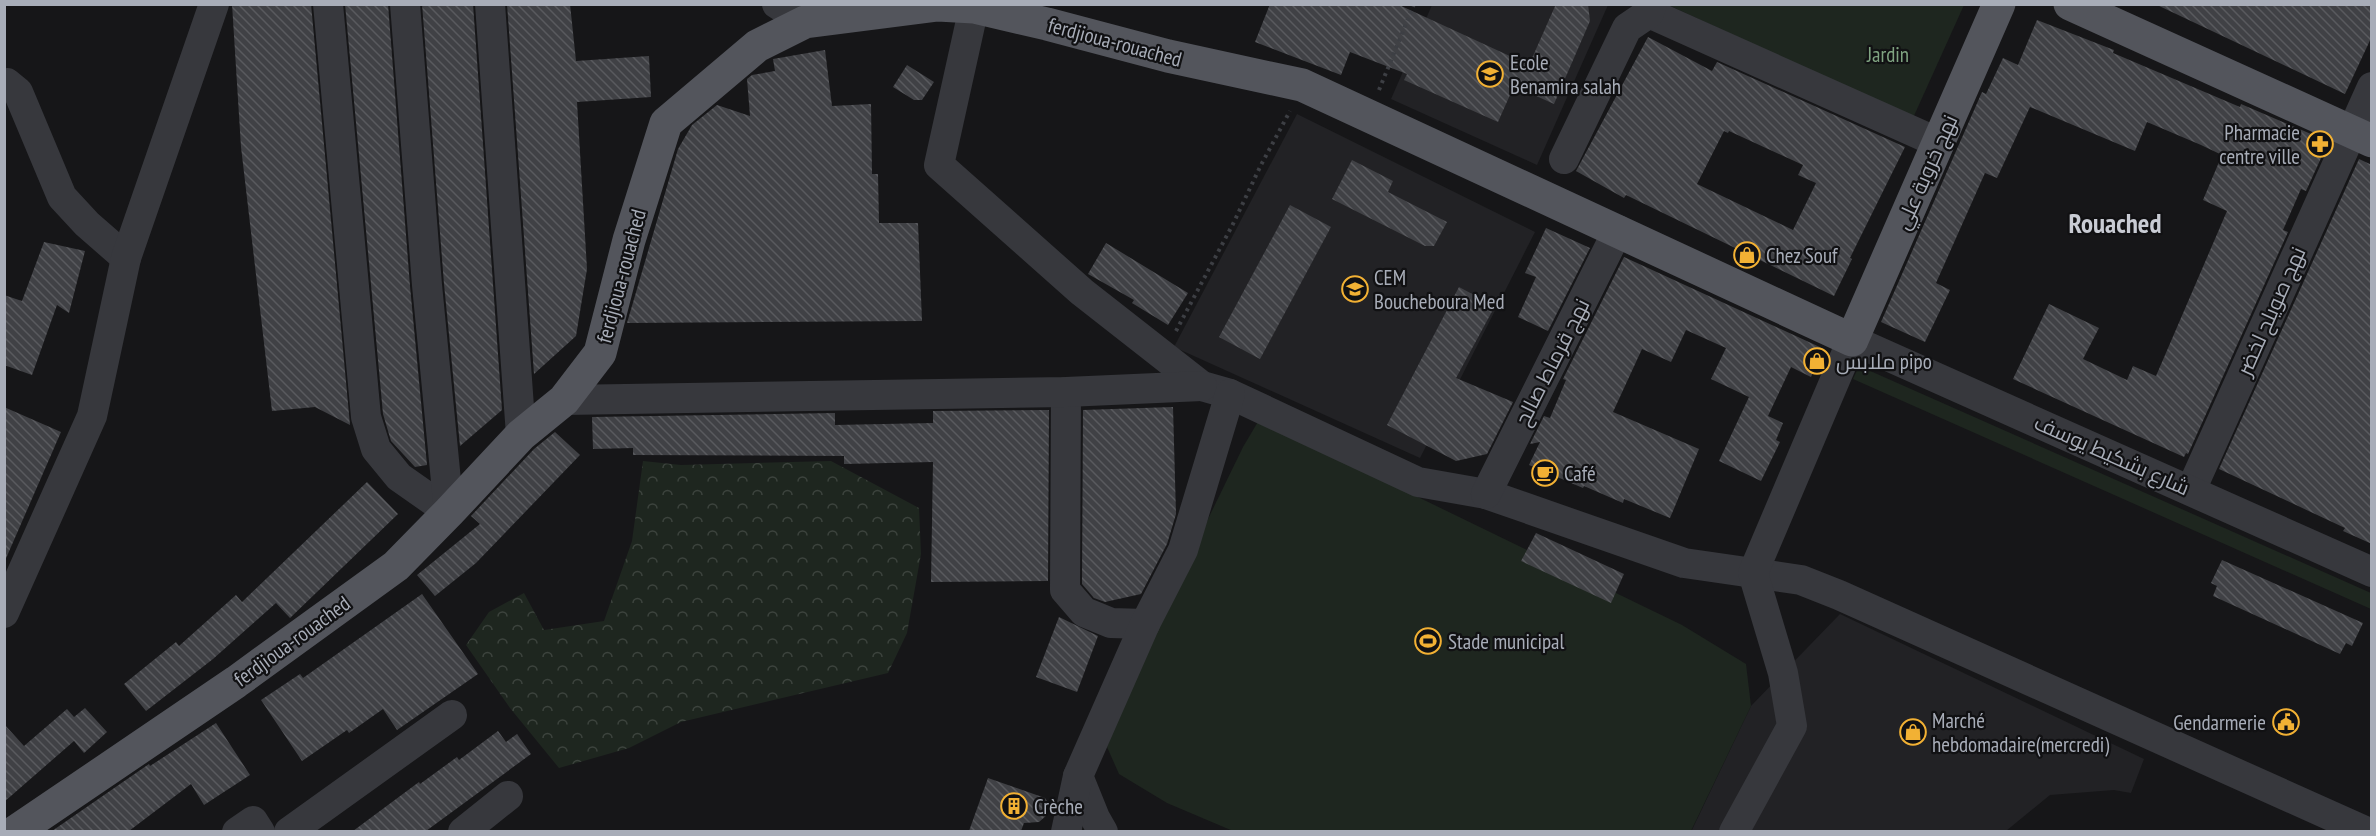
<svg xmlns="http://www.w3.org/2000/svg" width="2376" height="836" font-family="'PT Sans Narrow',Cairo,sans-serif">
	<defs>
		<pattern id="forest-crowns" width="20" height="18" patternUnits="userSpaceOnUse" patternTransform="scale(1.5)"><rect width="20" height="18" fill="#1e261f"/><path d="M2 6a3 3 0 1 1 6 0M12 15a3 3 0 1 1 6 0" fill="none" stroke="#3c433d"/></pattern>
		<pattern id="building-back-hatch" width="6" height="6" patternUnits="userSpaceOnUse" patternTransform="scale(1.5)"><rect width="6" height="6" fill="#404145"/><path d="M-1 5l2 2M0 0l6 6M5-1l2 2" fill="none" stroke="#595a5e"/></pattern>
	</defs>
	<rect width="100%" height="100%" fill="#161618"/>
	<g fill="#222225">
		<polygon points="1432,5 1608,5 1537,165 1391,99"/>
		<polygon points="1297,114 1535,232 1420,458 1174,347"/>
		<polygon points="1840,614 2144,759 2131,793 2114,790 2050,795 2006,831 1691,832 1751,706"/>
	</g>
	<g fill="#1e261f">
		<polygon points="1666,4 1964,5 1913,118"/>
		<polygon points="1859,366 2371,593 2371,609 1853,379"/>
		<polygon points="1259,420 1682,625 1746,664 1751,706 1691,831 1233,831 1167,803 1119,774 1107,747 1141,657 1243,447"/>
	</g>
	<polygon fill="url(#forest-crowns)" points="643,461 681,465 831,461 919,508 921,554 907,633 888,673 681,722 629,748 559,768 510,708 466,645 489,612 524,593 544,630 604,621 632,541"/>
	<g fill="url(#building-back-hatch)" fill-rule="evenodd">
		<polygon points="232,4 311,4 350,425 315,407 272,411 241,147"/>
		<polygon points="345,4 388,4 410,286 427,465 415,467 391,441 383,414"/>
		<polygon points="422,4 473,4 502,410 460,446 444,284"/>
		<polygon points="507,4 570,4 576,61 649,56 651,97 577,102 587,269 576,336 534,374"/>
		<polygon points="1270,4 1397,4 1529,65 1556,4 1588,4 1590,21 1554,104 1514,86 1498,122 1404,80 1407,74 1350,52 1341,75 1255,42"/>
		<polygon points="2155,4 2372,4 2372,36 2345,94"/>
		<polygon points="2037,20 2114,50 2113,53 2240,107 2241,104 2325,140 2324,143 2327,145 2306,191 2301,189 2283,230 2288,232 2188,454 2186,453 2184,457 2013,379 2049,304 2099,328 2083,359 2127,380 2133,366 2156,376 2227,211 2203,200 2222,155 2201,145 2147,122 2135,151 2030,107 1997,178 1985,173 1936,283 1950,290 1925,342 1881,322 1982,92 1986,94 2003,58 2018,65"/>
		<path d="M1648 37 1712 71 1717 62 1905 147 1850 258 1852 259 1834 296 1626 195 1624 198 1576 171ZM1724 131 1728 133 1729 131 1803 165 1798 175 1816 183 1793 230 1697 184Z"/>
		<polygon points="825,50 832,106 871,104 872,174 878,174 879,223 918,223 922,321 627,323 678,149 692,125 717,105 750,116 747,79 752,75 775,71 773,59"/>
		<polygon points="907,65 934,82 922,100 914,100 893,87"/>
		<polygon points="2359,159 2372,165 2372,544 2343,531 2345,528 2219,469"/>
		<polygon points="1352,160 1393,181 1388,192 1447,222 1434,246 1425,246 1332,199"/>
		<polygon points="1290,205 1331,227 1260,359 1219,337"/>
		<polygon points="1546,228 1590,248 1548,331 1518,317 1536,277 1525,273"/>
		<polygon points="44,242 85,251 69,313 57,305 32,375 4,365 4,295 22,301"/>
		<polygon points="1106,243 1188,293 1168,325 1132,303 1134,300 1088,274"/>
		<polygon points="1624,257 1824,349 1811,377 1791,367 1768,416 1783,423 1776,440 1780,442 1761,481 1719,461 1749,397 1711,379 1726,348 1686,330 1671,362 1642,349 1613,412 1699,449 1670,518 1624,499 1623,503 1584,486 1583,488 1529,465 1540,442 1530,444 1544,416 1550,418 1566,380 1563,379"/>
		<polygon points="1459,287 1495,306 1456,378 1513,402 1487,454 1456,461 1387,425"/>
		<polygon points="4,407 61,432 4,563"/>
		<polygon points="1173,407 1176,514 1167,544 1141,594 1105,602 1094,598 1082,584 1083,410"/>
		<polygon points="1049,410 1048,581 931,582 933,462 844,464 844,456 633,455 633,448 593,449 592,417 835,413 835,425 933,423 933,411"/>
		<polygon points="555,432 580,455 476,563 435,596 417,575 480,524 471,516 534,449"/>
		<polygon points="367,482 398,514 290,618 276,603 213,659 146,711 124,684 176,642 179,646 236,595 242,602"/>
		<polygon points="1536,533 1624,574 1611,603 1521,561"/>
		<polygon points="2222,560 2363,623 2352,646 2346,643 2340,654 2213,596 2217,586 2211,583"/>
		<polygon points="422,594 478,674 397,730 383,709 349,733 347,730 302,761 261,700 300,674 303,678"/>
		<polygon points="1059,617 1098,636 1077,692 1036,677"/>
		<polygon points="85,708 107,732 84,753 74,741 4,802 4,724 24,746 67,709 74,717"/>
		<polygon points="216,723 250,775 204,805 191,784 129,831 52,831 149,764 150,766"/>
		<polygon points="498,731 506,742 517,734 531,754 426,831 353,831 419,782 420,784 457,757 459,760"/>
		<polygon points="988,778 1045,798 1049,804 1047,815 1039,822 1024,823 1021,831 969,831"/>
	</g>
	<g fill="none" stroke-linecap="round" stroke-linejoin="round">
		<g stroke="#3d3f44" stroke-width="4" stroke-dasharray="3 4.5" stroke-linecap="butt">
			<polyline points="1379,90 1414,4"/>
			<polyline points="1176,331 1233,224 1261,165 1290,111"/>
		</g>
		<g stroke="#37383d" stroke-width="30">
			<polyline points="328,4 366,417 376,449 399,477 449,512"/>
			<polyline points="405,4 427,285 449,512"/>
			<polyline points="490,4 521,435"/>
			<polyline points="777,4 805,22"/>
			<polyline points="974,7 939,165 1082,292 1202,386 1230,394 1418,482 1486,494 1684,563 1801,580 1839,595 2367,832"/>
			<polyline points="1649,13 1939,143"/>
			<polyline points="4,84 7,83 18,92 62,197 87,224 126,258"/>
			<polyline points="1564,159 1627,28 1649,13 1652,4"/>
			<polyline points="1066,392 1065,590 1084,612 1111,623 1145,624"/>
			<polyline points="564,400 1066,392 1202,386"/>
			<polyline points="2191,490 2372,87"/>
			<polyline points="1486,494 1618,230"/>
			<polyline points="4,613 92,416 126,258 214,4"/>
			<polyline points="1078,776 1095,818 1103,832"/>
			<polyline points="237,832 253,821 260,832"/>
			<polyline points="289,832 452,715"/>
			<polyline points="463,832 508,796"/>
			<polyline points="1066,832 1078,776 1145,624 1183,550 1230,394"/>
			<polyline points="1734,832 1792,726 1783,673 1753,573 1852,340 2372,572"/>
		</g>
		<g stroke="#53555c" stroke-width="33">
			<polyline points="2070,4 2372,141"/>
			<polyline points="15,832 236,682 396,566 449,512 521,435 564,400 600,353 629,240 666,123 757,46 805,22 938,5 974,7 1047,24 1168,56 1302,85 1852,340 1999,4"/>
		</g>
	</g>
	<defs>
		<g id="school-ring" transform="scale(1.35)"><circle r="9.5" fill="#111113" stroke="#f2b134" stroke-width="1.5"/><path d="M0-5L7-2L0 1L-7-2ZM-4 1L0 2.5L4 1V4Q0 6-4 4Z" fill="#f2b134"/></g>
		<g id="pharmacy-ring" transform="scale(1.35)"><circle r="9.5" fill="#111113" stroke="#f2b134" stroke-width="1.5"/><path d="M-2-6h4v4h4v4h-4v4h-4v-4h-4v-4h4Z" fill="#f2b134"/></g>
		<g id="shop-ring" transform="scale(1.35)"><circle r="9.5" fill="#111113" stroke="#f2b134" stroke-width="1.5"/><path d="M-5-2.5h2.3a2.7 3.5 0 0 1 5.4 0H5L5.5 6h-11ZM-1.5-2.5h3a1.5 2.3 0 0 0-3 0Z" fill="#f2b134"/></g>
		<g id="cafe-ring" transform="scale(1.35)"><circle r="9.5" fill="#111113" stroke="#f2b134" stroke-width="1.5"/><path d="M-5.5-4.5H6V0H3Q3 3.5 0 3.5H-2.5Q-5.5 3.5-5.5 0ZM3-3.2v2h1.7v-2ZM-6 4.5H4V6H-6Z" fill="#f2b134"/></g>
		<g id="stadium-ring" transform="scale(1.35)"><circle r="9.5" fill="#111113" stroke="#f2b134" stroke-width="1.5"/><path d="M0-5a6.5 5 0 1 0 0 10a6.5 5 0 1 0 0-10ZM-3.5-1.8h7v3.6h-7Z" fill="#f2b134"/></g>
		<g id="civic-ring" transform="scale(1.35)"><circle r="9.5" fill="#111113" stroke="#f2b134" stroke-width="1.5"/><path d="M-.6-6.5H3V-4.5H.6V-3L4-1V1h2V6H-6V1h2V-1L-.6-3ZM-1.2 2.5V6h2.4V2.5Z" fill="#f2b134"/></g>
		<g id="building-ring" transform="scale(1.35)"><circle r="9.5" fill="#111113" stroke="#f2b134" stroke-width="1.5"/><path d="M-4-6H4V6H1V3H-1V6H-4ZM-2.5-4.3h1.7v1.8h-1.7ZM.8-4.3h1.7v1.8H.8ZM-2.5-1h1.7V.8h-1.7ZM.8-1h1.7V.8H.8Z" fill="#f2b134"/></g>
	</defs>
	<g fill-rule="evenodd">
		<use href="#school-ring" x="1490" y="74"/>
		<use href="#pharmacy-ring" x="2320" y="144"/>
		<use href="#shop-ring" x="1747" y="255"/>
		<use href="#school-ring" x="1355" y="289"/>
		<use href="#shop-ring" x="1817" y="361"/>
		<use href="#cafe-ring" x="1545" y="473"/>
		<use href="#stadium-ring" x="1428" y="641"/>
		<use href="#civic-ring" x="2286" y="722"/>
		<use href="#shop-ring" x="1913" y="732"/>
		<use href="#building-ring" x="1014" y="806"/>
	</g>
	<g text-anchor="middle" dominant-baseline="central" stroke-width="4.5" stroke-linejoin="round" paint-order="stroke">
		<g font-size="21" fill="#a8adb8" stroke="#111113">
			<text transform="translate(1115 42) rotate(15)">ferdjioua-rouached</text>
			<text transform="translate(1926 172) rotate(-66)">نهج خروبة علي</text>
			<text transform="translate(621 276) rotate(-75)">ferdjioua-rouached</text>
			<text transform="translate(2271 311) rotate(-66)">نهج صويلح لخضر</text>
			<text transform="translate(1552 362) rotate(-63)">نهج قرماط صالح</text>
			<text transform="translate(2112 455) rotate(24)">شارع بشكيط يوسف</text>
			<text transform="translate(292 641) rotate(-36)">ferdjioua-rouached</text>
		</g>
		<g font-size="21" fill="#7fa381" stroke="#111113">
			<text x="1888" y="54">Jardin</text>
		</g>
		<g font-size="21" fill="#a8adb8" stroke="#111113" text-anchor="start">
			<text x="1510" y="62">Ecole<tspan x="1510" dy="24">Benamira salah</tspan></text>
			<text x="2300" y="132" text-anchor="end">Pharmacie<tspan x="2300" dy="24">centre ville</tspan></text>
			<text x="1766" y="255">Chez Souf</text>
			<text x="1374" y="277">CEM<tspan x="1374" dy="24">Boucheboura Med</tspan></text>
			<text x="1836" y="361">ملابس pipo</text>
			<text x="1564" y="473">Café</text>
			<text x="1448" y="641">Stade municipal</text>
			<text x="1932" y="720">Marché<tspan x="1932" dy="24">hebdomadaire(mercredi)</tspan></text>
			<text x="2266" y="722" text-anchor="end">Gendarmerie</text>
			<text x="1034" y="806">Crèche</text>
		</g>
		<g font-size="27" font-weight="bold" fill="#c9ccd4" stroke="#111113">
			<text x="2115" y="223">Rouached</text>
		</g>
	</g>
	<rect width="2376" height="836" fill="none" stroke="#a8adb8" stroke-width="12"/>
</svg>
